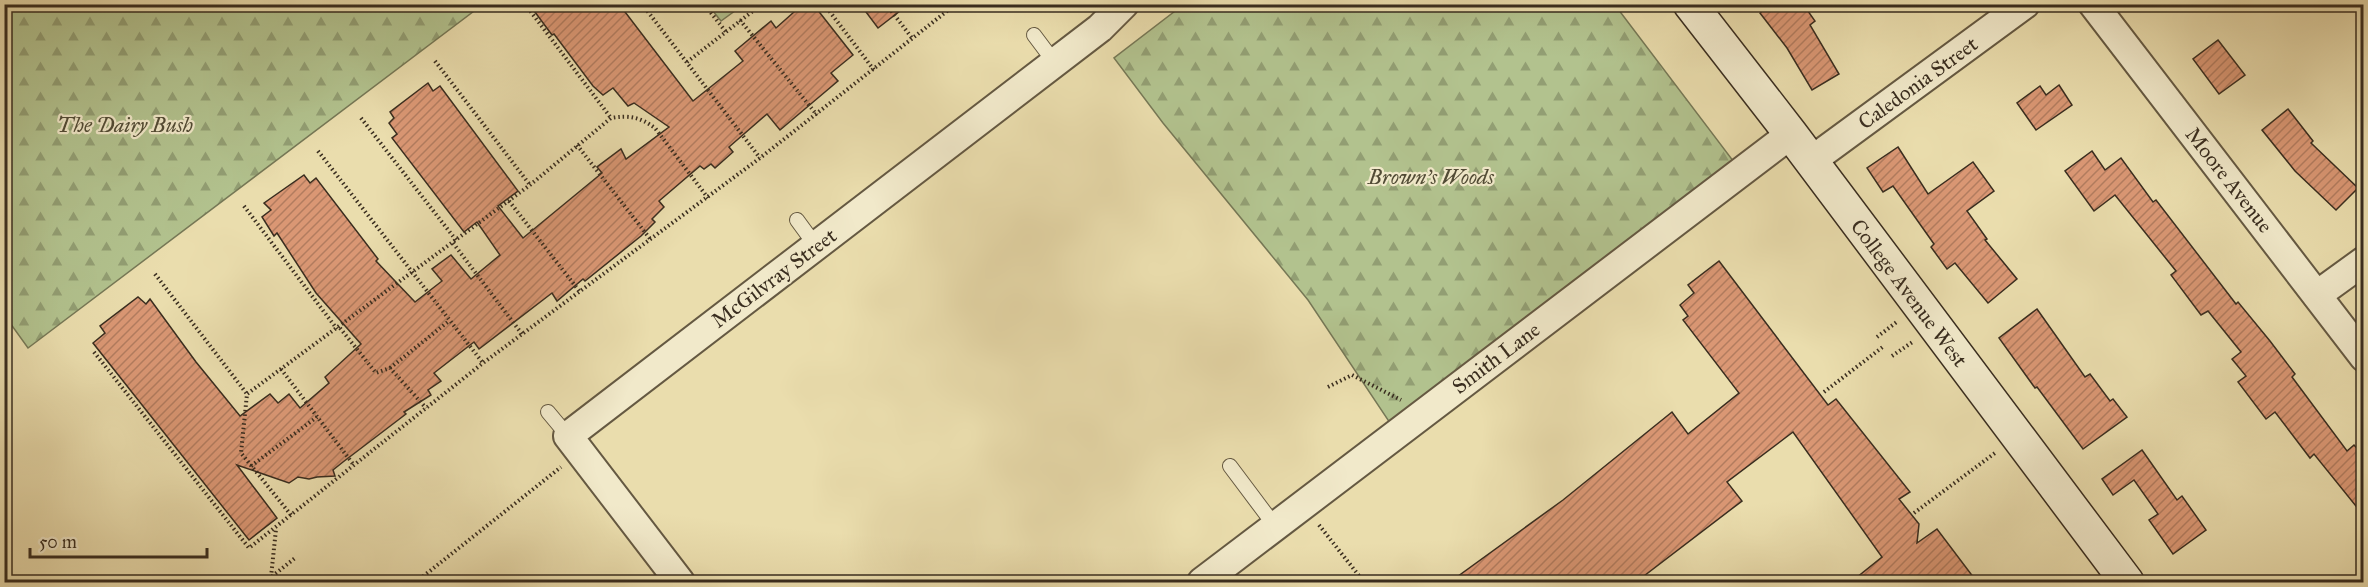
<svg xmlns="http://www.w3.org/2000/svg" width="2368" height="587" font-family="'IM FELL Great Primer',serif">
	<defs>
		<pattern id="forest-firs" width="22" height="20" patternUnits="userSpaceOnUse" patternTransform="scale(1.5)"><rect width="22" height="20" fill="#b2c28e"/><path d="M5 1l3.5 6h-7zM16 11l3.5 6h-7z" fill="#929e73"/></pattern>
		<pattern id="park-crowns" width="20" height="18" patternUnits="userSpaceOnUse" patternTransform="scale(1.5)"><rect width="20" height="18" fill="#b2c28e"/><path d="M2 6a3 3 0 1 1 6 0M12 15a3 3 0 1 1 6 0" fill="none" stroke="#929e73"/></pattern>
		<pattern id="building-hatch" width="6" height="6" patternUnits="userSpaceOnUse" patternTransform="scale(1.5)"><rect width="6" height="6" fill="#da9774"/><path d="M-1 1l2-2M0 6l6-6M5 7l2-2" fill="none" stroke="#b27c5f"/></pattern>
	</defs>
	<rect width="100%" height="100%" fill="#eaddad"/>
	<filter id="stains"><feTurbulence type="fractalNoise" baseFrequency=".00333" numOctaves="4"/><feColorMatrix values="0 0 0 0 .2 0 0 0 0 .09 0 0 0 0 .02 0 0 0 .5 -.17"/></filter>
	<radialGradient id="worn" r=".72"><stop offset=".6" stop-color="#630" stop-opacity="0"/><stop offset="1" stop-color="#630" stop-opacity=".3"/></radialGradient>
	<g fill="url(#forest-firs)" stroke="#767856" stroke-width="1.5">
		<polygon points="4,5 5,4 482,5 28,348 5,316"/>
		<polygon points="1183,5 1615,5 1734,162 1392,426 1308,300 1163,123 1114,58"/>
	</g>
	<polygon fill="url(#park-crowns)" stroke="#767856" stroke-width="1.5" points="708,5 743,5 721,21"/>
	<g fill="url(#building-hatch)" stroke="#392d1f" stroke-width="1.5">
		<polygon points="529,4 619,4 693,101 743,61 735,51 771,21 776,28 803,4 813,4 853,55 831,73 838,81 780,130 767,114 729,147 733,152 715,168 711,164 704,169 700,166 659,201 664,207 652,219 655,222 641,236 585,281 583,279 557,301 552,293 479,349 474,342 434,373 441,381 428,390 431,395 404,412 406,414 343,462 333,470 335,476 317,477 309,479 298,477 289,483 237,465 277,518 249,540 93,343 105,333 100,326 138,297 146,304 150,299 196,362 240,416 270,394 278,403 289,394 300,408 329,383 325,377 361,344 316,293 277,233 274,236 262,217 271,210 264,203 304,175 310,183 316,178 378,259 376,261 415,302 442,281 432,269 451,255 471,279 500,255 477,222 464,232 392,138 397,134 389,123 394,118 390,112 428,83 433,91 440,86 518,191 498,206 523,238 602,173 597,167 621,149 626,159 669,127 634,103 628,106 613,88 603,95 593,86 554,34 552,35"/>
		<polygon points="860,4 909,4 878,28"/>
		<polygon points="1770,4 1803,4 1815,21 1810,25 1839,74 1812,90 1787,48 1760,13"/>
		<polygon points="2218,40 2245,75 2219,94 2193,59"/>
		<polygon points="2059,85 2072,105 2036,130 2017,103 2040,86 2046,95"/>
		<polygon points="2288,109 2313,141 2311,143 2358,188 2336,210 2295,171 2262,130"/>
		<polygon points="1898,147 1928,194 1973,162 1994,191 1967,211 1987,239 1985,240 2017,279 1988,303 1955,263 1947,269 1931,247 1934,244 1893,186 1883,192 1867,168"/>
		<polygon points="2092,151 2105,170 2121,158 2153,202 2156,200 2236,304 2238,302 2270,341 2295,374 2292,377 2347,451 2354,445 2364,456 2364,516 2314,454 2310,458 2275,412 2266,419 2238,382 2246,376 2232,359 2241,352 2208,311 2201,315 2171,275 2176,271 2115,195 2094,211 2065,171"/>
		<polygon points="1719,261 1828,405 1836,399 1910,492 1899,499 1919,524 1917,543 1937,529 1977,582 1851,582 1882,557 1793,432 1727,482 1742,501 1636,582 1450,582 1563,500 1672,412 1688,434 1739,393 1683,320 1688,316 1680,305 1694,293 1688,285"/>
		<polygon points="2037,309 2085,377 2090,374 2110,401 2113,399 2127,417 2083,449 2037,387 2035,388 1999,338"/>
		<polygon points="2142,450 2177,500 2182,496 2206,530 2173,554 2149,520 2158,514 2134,480 2113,495 2102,479"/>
	</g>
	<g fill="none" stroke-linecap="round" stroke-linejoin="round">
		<g stroke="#655942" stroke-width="16">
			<g id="service">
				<polyline points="1034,35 1055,63"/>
				<polyline points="797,220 816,246"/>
				<polyline points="548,412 568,436"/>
				<polyline points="1230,466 1275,526"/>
			</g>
		</g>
		<g stroke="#655942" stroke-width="32">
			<g id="minor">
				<polyline points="2093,4 2364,357"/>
				<polyline points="1811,161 2025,4"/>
				<polyline points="2317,295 2364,261"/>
				<polyline points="680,582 568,436 1100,28 1124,4"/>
				<polyline points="1202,582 1791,134"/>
			</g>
		</g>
		<g stroke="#392d1f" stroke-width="36">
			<polyline id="secondary" points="1690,4 1791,134 2127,582"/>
		</g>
		<g stroke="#392d1f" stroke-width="4" stroke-dasharray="1.5 3" stroke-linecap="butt">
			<polyline points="525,4 611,118"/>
			<polyline points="642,4 760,158"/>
			<polyline points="824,4 874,70"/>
			<polyline points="886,4 912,38"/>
			<polyline points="708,9 726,32"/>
			<polyline points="740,20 817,115"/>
			<polyline points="435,61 530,185"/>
			<polyline points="687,62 762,4"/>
			<polyline points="361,118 456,240"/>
			<polyline points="577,145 651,240"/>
			<polyline points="318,151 483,363"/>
			<polyline points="509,201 580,292"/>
			<polyline points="244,206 337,329"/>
			<polyline points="453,243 522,334"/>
			<polyline points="155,274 247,394"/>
			<polyline points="340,328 376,373 390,368 426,408"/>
			<polyline points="1877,337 1898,321"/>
			<polyline points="94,352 249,548 483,363 760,158 956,4"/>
			<polyline points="1892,356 1914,341"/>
			<polyline points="390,368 449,321"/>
			<polyline points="281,369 353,464"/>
			<polyline points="1328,387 1352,375 1401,400"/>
			<polyline points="1824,392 1884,346"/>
			<polyline points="251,466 317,417"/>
			<polyline points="1914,513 1995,453"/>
			<path d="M291 515 241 453 247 394 530 185 611 118C629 115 640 117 655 128L708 198"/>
			<polyline points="1319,525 1364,582"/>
			<polyline points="4,570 14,582"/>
			<polyline points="271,577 276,529"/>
			<polyline points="265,582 295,558"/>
			<polyline points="416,582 561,467"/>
			<polyline points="2055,582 2061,577"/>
		</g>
		<use href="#service" stroke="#f1e9ca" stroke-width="14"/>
		<use href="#minor" stroke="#f1e9ca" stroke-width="28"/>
		<use href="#secondary" stroke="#f1e9ca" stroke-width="33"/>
	</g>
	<g text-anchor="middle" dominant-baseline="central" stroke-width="4.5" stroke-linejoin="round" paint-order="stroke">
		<g font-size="21" fill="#392d1f" stroke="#f1e9ca">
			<text transform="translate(1918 83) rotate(-36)">Caledonia Street</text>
			<text transform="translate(2229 180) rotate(52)">Moore Avenue</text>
			<text transform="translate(774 278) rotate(-37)">McGilvray Street</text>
			<text transform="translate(1909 293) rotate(53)">College Avenue West</text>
			<text transform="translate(1496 358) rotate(-37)">Smith Lane</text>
		</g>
		<g font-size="21" font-style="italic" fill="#514b35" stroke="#f1e9ca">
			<text x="125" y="125">The Dairy Bush</text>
			<text x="1431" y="177">Brown's Woods</text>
		</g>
	</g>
	<rect width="2368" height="587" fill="none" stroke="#eaddad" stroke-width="24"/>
	<rect x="6" y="6" width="2356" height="575" fill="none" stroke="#392d1f" stroke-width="3"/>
	<rect x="12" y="12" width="2344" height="563" fill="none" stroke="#392d1f" stroke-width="1.5"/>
	<path d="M30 548v9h177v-9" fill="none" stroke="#392d1f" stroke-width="3"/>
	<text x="39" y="548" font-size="18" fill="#392d1f" stroke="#f1e9ca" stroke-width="4.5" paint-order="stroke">50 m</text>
	<rect width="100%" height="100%" filter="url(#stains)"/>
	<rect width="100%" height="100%" fill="url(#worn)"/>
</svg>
